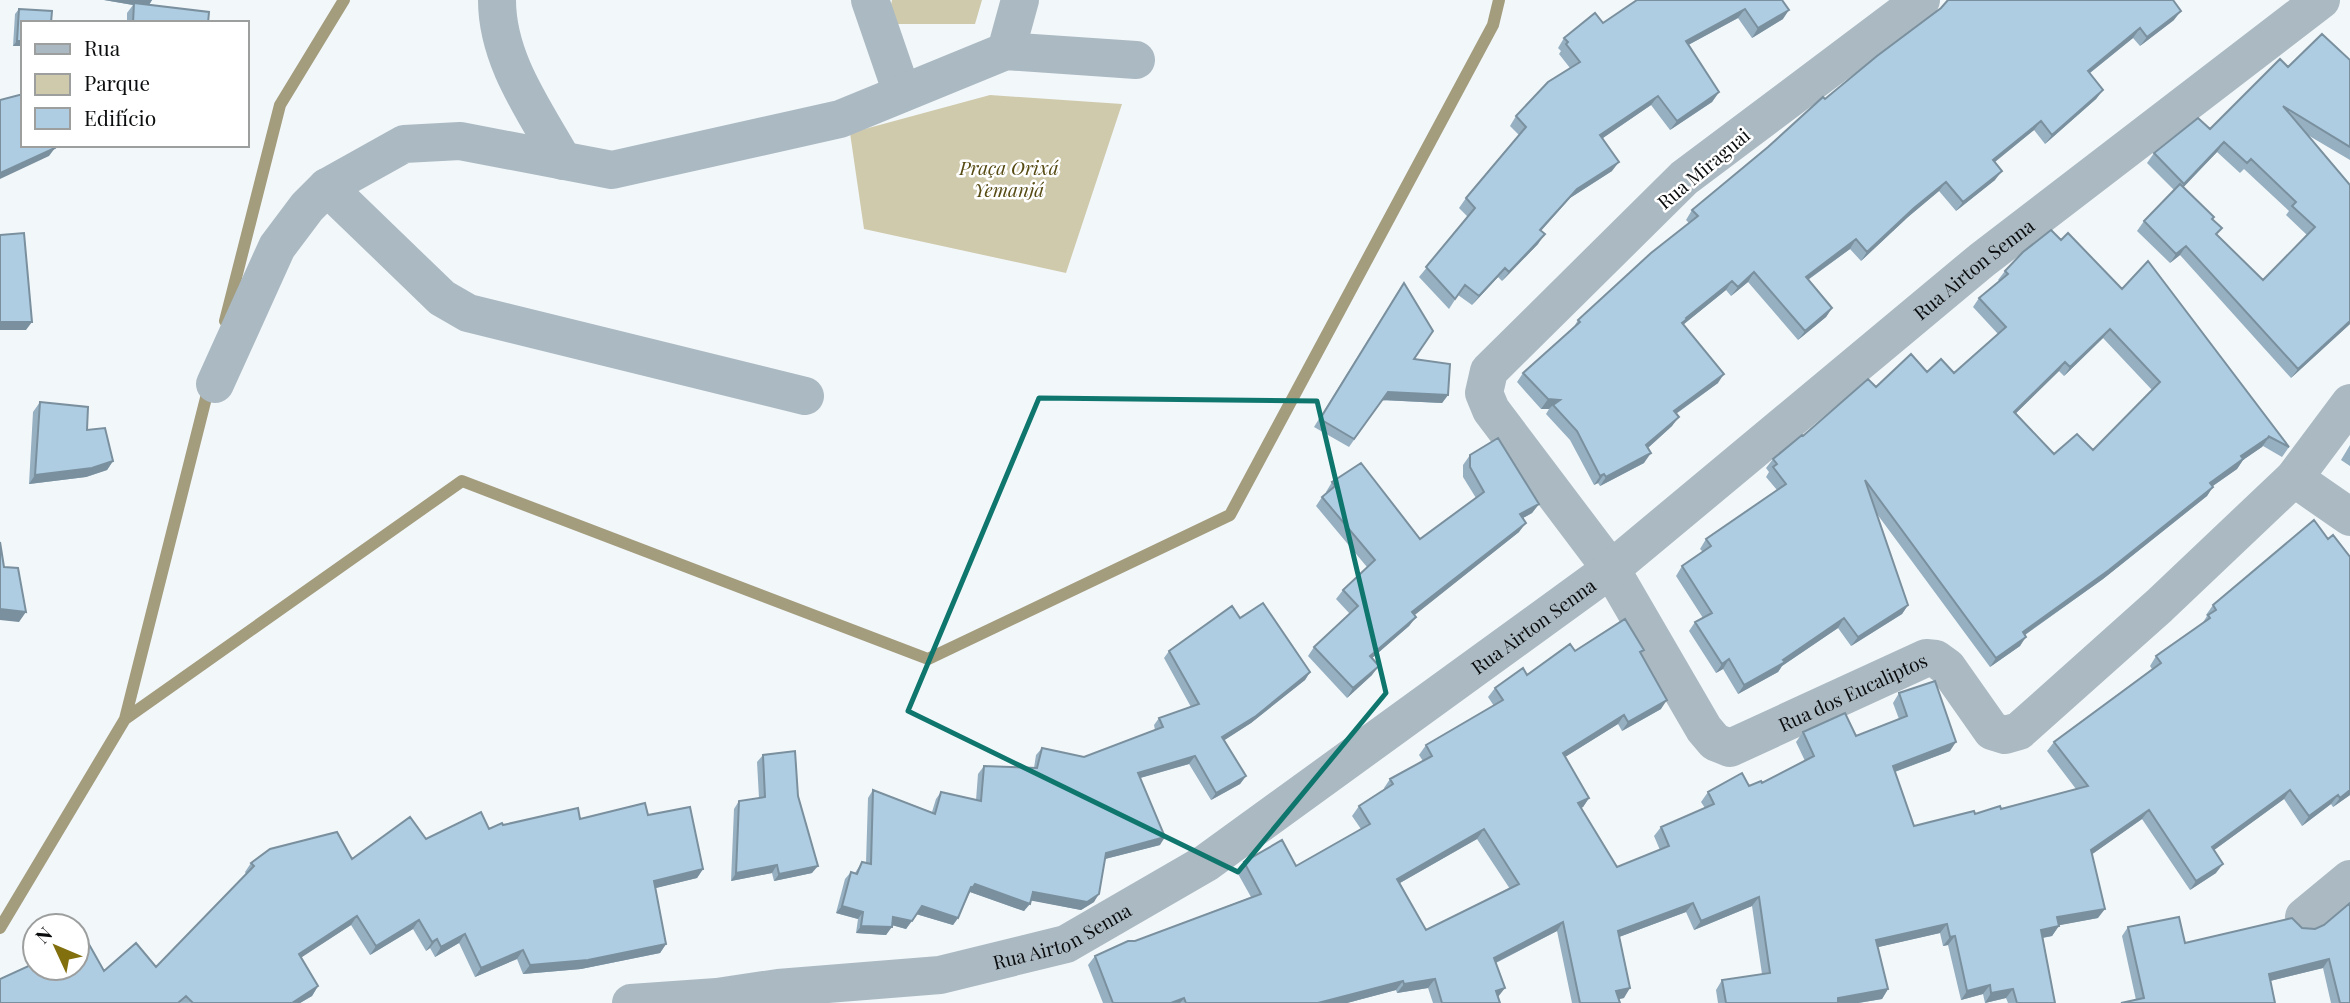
<svg xmlns="http://www.w3.org/2000/svg" width="2350" height="1003" font-family="'Playfair Display',serif">
	<style>
		.green { fill: #d0caad }
		.lines { fill: none; stroke-linecap: round; stroke-linejoin: round }
		.stream { stroke: #a39c7d; stroke-width: 12 }
		.street { stroke: #abb9c2; stroke-width: 38 }
		.wall { fill: #96b0c2; fill-rule: evenodd }
		.shaded-wall { fill: #7a909e }
		.building { fill: #aecde2; stroke: #7a909e; stroke-width: 2; fill-rule: evenodd }
		.marked { fill: none; stroke: #0f766e; stroke-width: 5; stroke-linejoin: round }
		.labels { text-anchor: middle; dominant-baseline: central; stroke-width: 5; stroke-linejoin: round; paint-order: stroke }
		.park-label { font-size: 19px; font-style: italic; fill: #574b14; stroke: #fff }
		.street-label { font-size: 19px; fill: #0a0c0d; stroke: #fff }
	</style>
	<rect width="100%" height="100%" fill="#f2f7fa"/>
	<path class="green" d="M892,0H982L975,24H887Z
		M990,95L1122,104L1066,273L864,229L850,133Z"/>
	<g class="lines">
		<path class="stream" d="M225,321L280,105L344,0
			M125,719L462,481L928,659L1230,515L1493,25L1499,0
			M0,928L125,719L209,386"/>
		<g class="street">
			<path d="M497,0C497,60 535,111 563,161"/>
			<path d="M870,0L902,93"/>
			<path id="s1" d="M1921,0L1684,178L1489,371L1484,393L1491,410L1611,569L1704,729L1715,742L1730,748L1926,658L1936,659L1947,667L1992,731L2005,735L2019,731L2159,606L2294,478L2350,403"/>
			<path d="M1006,51L1020,0"/>
			<path d="M327,187L442,298L468,313L805,396"/>
			<path d="M215,384L277,247L307,207L327,187L404,144L460,141L612,170L840,119L1006,51L1136,60"/>
			<path d="M2294,478L2350,517"/>
			<path d="M2304,917L2350,879"/>
			<path id="s2" d="M631,1003L717,997L778,988L940,975L1066,944L1206,863L1611,569L1982,260L2321,0"/>
		</g>
	</g>
	<path class="wall" d="M104,0H152L149,5L208,23H127V13L133,5Z
		M1782,0L1783,19L1752,38L1738,18L1688,45L1719,92L1712,102L1670,130L1651,105L1603,138L1612,171L1570,198L1541,231L1538,244L1502,281L1498,277L1472,305L1458,295L1449,309L1419,277L1468,217L1459,208L1466,198L1519,135L1510,126L1516,116L1570,68L1559,54L1561,51L1558,48L1564,38L1603,23Z
		M19,9L23,46H13L15,14Z
		M2174,20L2140,46L2133,38L2090,73L2103,90L2096,99L2045,144L2034,130L1995,162V180L1956,211L1939,191L1908,217L1861,261L1850,249L1808,280L1832,308L1826,317L1798,340L1748,282L1731,296L1726,290L1684,324L1683,325L1718,383L1676,414L1672,426L1648,448L1644,463L1600,486L1598,483L1594,485L1570,440L1546,414L1549,409H1541L1517,382L1523,373L1572,330L1578,320L1689,223L1686,220L1692,210L1825,99Z
		M2350,60V160L2306,134L2350,324L2291,378L2180,255L2170,263L2137,231L2144,221L2174,190L2147,163L2154,153L2210,129L2288,67ZM2217,152L2240,173L2244,169L2289,211L2286,215L2307,235L2263,280L2217,235L2212,219L2183,187Z
		M2061,240L2122,289L2289,447L2282,457L2263,446L2243,460L2237,469L2213,486L2207,496L2103,579L2025,635L2020,646L1990,667L1877,514L1908,605L1902,614L1851,646L1838,628L1782,666L1778,672L1738,694L1723,669L1716,673L1689,631L1695,622L1703,618L1676,576L1682,566L1703,552L1700,549L1706,539L1777,490L1766,477L1769,472L1766,468L1773,459L1803,436L1876,387L1927,372L1954,373L1998,334L1973,307L1979,298L1999,281L1998,280L2005,271ZM2103,338L2152,390L2093,450L2054,454L2016,413L2059,371L2064,376Z
		M1398,292L1414,359L1448,395L1442,403L1382,400L1349,447L1314,427Z
		M40,402L87,430L113,461L107,470L86,477L29,484L33,412Z
		M2350,445V466L2341,460Z
		M1470,455L1539,504L1532,513L1523,518L1519,532L1414,615L1416,617L1409,626L1372,658V675L1347,698L1308,656L1314,647L1350,614L1336,599L1343,590L1367,567L1316,506L1322,497L1327,493L1326,492L1332,482L1420,539L1476,498L1463,477V465Z
		M2213,605L2350,795L2333,807L2331,804L2302,826L2284,799L2214,850L2216,873L2190,890L2142,819L2092,854L2098,918L2059,925L2052,936L2043,938L2055,1003H2008L2006,998L1985,1003L1983,994L1961,1000L1948,945L1943,946L1940,933L1878,947L1888,989L1882,999L1858,1003H1718L1716,990L1722,980L1762,974L1752,906L1694,930L1686,912L1619,937L1624,998L1619,999L1620,1003H1572L1557,931L1496,963L1498,997L1500,1003H1433L1428,988L1397,993L1396,990L1347,1003H1103L1088,965L1095,956L1251,897L1237,872L1244,862L1296,866L1361,829L1352,816L1359,806L1385,790L1384,788L1390,779L1423,761L1419,755L1426,745L1494,706L1488,697L1495,688L1527,675L1575,651L1644,650L1641,654L1661,709L1622,731L1618,724L1565,757L1589,798L1583,807L1581,808L1617,867L1660,850L1654,836L1661,827L1705,808L1701,802L1708,792L1749,786L1762,783L1805,761L1796,742L1803,732L1856,736L1899,719L1893,703L1899,693L1950,751L1895,772L1914,826L2001,809L2076,789L2047,751L2054,742L2152,669L2150,666L2156,656L2202,624L2207,616L2206,615ZM1477,839L1510,889L1426,930L1400,883Z
		M1240,618L1310,672L1305,680L1251,723L1224,740L1246,776L1240,784L1211,800L1189,764L1140,778L1160,845L1105,859L1094,902L1081,910L1031,900L1024,911L970,892L958,918L953,925L916,914L906,929L892,925L886,935L856,933L858,919L836,913L845,879L851,872L855,873L862,862L866,863L868,798L873,790L932,812L936,799L941,792L976,800L978,774L984,766L1034,768L1036,755L1042,748L1084,757L1155,730L1154,725L1159,718L1191,707L1164,658L1169,651Z
		M763,755L798,796L812,873L774,881L772,873L731,881L734,809L739,801L759,798L757,762Z
		M648,815L703,869L697,878L655,888L666,944L660,953L581,969L523,974L517,959L475,977L459,943L435,957L430,948L426,951L413,929L370,955L351,925L301,957L318,986L312,996L300,1003H0L104,971L156,967L246,874L245,872L251,863L352,859L426,839L489,829L503,825Z
		M2324,925L2350,1003H2331L2323,968L2270,981L2136,1000L2122,936L2128,927L2185,943L2302,928L2315,929Z"/>
	<path class="shaded-wall" d="M104,0H152L147,8L134,3L133,5Z
		M1745,9L1738,18L1679,50L1686,41Z
		M1789,10L1783,19L1752,38L1758,28Z
		M2181,11L2174,20L2140,46L2147,37Z
		M2140,28L2133,38L2081,80L2088,71Z
		M17,41H23V46H13Z
		M2103,90L2096,99L2045,144L2052,135Z
		M1719,92L1712,102L1670,130L1677,121Z
		M1658,96L1651,105L1594,144L1600,135Z
		M2041,121L2034,130L1986,169L1993,160Z
		M2224,142L2217,152L2178,193L2184,184Z
		M55,148L49,156L0,179V173Z
		M1619,162L1612,171L1570,198L1533,239L1540,230L1577,189Z
		M2002,171L1995,180L1956,211L1963,202Z
		M1946,182L1939,191L1908,217L1861,261L1867,252L1914,208Z
		M1545,234L1538,244L1502,281L1509,272Z
		M1856,239L1850,249L1799,286L1806,277Z
		M2186,246L2180,255L2170,263L2176,254Z
		M1505,268L1498,277L1472,305L1479,296Z
		M1754,272L1748,282L1731,296L1738,287Z
		M1732,281L1726,290L1684,324L1676,333L1686,318Z
		M1832,308L1826,317L1798,340L1805,331Z
		M2350,321V324L2291,378L2298,369Z
		M0,322H32L26,330H0Z
		M2110,329L2103,338L2064,376L2070,367Z
		M2065,362L2059,371L2008,421L2014,412Z
		M1724,374L1718,383L1667,420L1674,411Z
		M1388,392L1448,395L1442,403L1382,400L1349,447Z
		M1548,399L1560,400L1553,405L1549,409H1541Z
		M1679,417L1672,426L1640,455L1646,445Z
		M2269,437L2262,447L2243,460L2237,469L2204,492L2210,483L2241,456Z
		M1651,453L1644,463L1600,486L1606,477Z
		M113,461L107,470L86,477L29,484L35,475Z
		M1604,474L1598,483L1594,485L1600,476Z
		M2213,487L2207,496L2103,579L2016,641L2023,632Z
		M1539,504L1532,513L1514,523L1520,514Z
		M1526,523L1519,532L1406,622L1412,612Z
		M1908,605L1902,614L1851,646L1858,637Z
		M0,609L26,612L19,622L0,620Z
		M1416,617L1409,626L1363,666L1370,656Z
		M1844,618L1838,628L1782,666L1778,672L1738,694L1744,685L1783,660Z
		M2026,637L2020,646L1990,667L1996,658Z
		M1729,659L1723,669L1716,673L1722,664Z
		M1379,666L1372,675L1347,698L1353,688Z
		M1310,672L1305,680L1251,723L1217,745L1222,737Z
		M1667,700L1661,709L1622,731L1628,722Z
		M1624,715L1618,724L1557,762L1563,753Z
		M1956,742L1950,751L1886,775L1893,766Z
		M1195,756L1189,764L1133,780L1138,773Z
		M1246,776L1240,784L1211,800L1216,793Z
		M2290,790L2284,799L2206,856L2212,847Z
		M2350,790V795L2333,807L2340,798Z
		M2338,795L2331,804L2302,826L2309,816Z
		M1589,798L1583,807L1571,813L1578,803Z
		M2149,810L2142,819L2084,860L2091,850Z
		M1484,829L1477,839L1391,888L1397,879Z
		M1165,837L1160,845L1101,860L1106,853Z
		M2223,864L2216,873L2190,890L2196,881Z
		M777,865L772,873L731,881L736,873Z
		M818,866L812,873L774,881L779,874Z
		M703,869L697,878L648,890L654,881Z
		M975,884L1030,904L1024,911L970,892L968,895L971,887Z
		M1033,892L1099,894L1094,902L1081,910L1028,900Z
		M1759,897L1752,906L1694,930L1701,921Z
		M1693,903L1686,912L1611,940L1618,931Z
		M842,906L863,912L858,919L836,913Z
		M922,906L958,918L953,925L916,914Z
		M2105,909L2098,918L2050,927L2057,917Z
		M357,916L351,925L293,963L299,954Z
		M893,917L912,921L906,929L888,924Z
		M419,920L413,929L370,955L376,946Z
		M1563,922L1557,931L1487,967L1494,958Z
		M1947,924L1940,933L1870,949L1876,940Z
		M861,926L892,927L886,935L856,933Z
		M2059,926L2052,936L2035,939L2041,930Z
		M465,934L459,943L435,957L441,947Z
		M1955,936L1948,945L1943,946L1950,937Z
		M437,939L430,948L426,951L432,942Z
		M666,944L660,953L581,969L523,974L530,965Z
		M523,950L517,959L475,977L481,968Z
		M2329,959L2323,968L2262,983L2269,974Z
		M1435,979L1428,988L1397,993L1404,984Z
		M1403,981L1396,990L1347,1003H1318Z
		M1990,985L1983,994L1961,1000L1967,991Z
		M318,986L312,996L300,1003H292Z
		M1505,988L1498,997L1496,991Z
		M1630,988L1624,998L1610,1001L1616,991Z
		M1888,989L1882,999L1858,1003H1835L1838,998Z
		M2013,989L2006,998L1985,1003L1991,993Z
		M1184,998L1180,1003H1171Z"/>
	<path class="building" d="M1637,0H1782L1789,10L1758,28L1745,9L1686,41L1719,92L1677,121L1658,96L1600,135L1619,162L1577,189L1540,230L1545,234L1509,272L1505,268L1479,296L1465,285L1455,299L1426,267L1475,208L1466,198L1526,127L1516,116L1548,82L1580,62L1566,44L1568,42L1564,38L1595,13L1603,23Z
		M1948,0H2173L2181,11L2147,37L2140,28L2088,71L2103,90L2052,135L2041,121L1993,160L2002,171L1963,202L1946,182L1914,208L1867,252L1856,239L1806,277L1832,308L1805,331L1754,272L1738,287L1732,281L1686,318L1687,319L1682,323L1724,374L1674,411L1679,417L1646,445L1651,453L1606,477L1604,474L1600,476L1577,431L1553,405L1560,400L1548,399L1523,373L1580,322L1578,320L1651,253L1698,216L1692,210L1768,147L1823,97L1825,99L1877,56L1941,8Z
		M134,3L209,12L208,23H133Z
		M19,9L52,11L51,23H23V41H17Z
		M2322,34L2350,60V147L2283,106L2350,185V321L2298,369L2186,246L2176,254L2144,221L2180,184L2214,217L2212,219L2222,228L2216,234L2263,280L2315,227L2292,206L2296,202L2251,159L2247,163L2224,142L2184,184L2154,153L2198,118L2210,129L2280,59L2288,67Z
		M23,94V145H54L55,148L0,173V100Z
		M2051,230L2061,240L2068,233L2122,289L2148,261L2289,447L2268,436L2269,437L2241,456L2243,459L2210,483L2213,487L2109,570L2023,632L2026,637L1996,658L1865,480L1908,605L1858,637L1844,618L1783,660L1785,662L1744,685L1729,659L1722,664L1695,622L1712,613L1682,566L1711,546L1706,539L1786,484L1773,467L1777,464L1773,459L1802,435L1803,436L1868,379L1876,387L1911,354L1927,372L1941,359L1954,373L2006,327L1979,298L2008,274L2005,271L2023,252ZM2110,329L2160,382L2093,450L2077,434L2054,454L2014,412L2065,362L2070,367Z
		M24,233L32,322H0V235Z
		M1404,283L1433,331L1414,359L1450,364L1448,395L1388,392L1354,439L1320,419Z
		M40,402L88,407L87,430L105,428L113,461L92,468L35,475Z
		M1498,438L1539,504L1520,514L1526,523L1412,612L1416,617L1370,656L1379,666L1353,688L1314,647L1358,606L1343,590L1375,560L1322,497L1335,486L1332,482L1361,463L1420,539L1484,492L1470,467V455Z
		M2314,520L2328,539L2333,535L2350,557V790L2340,798L2338,795L2309,816L2290,790L2212,847L2223,864L2196,881L2149,810L2091,850L2105,909L2057,917L2059,926L2041,930L2055,1003H2017L2013,989L1991,993L1990,985L1967,991L1955,936L1950,937L1947,924L1876,940L1888,989L1838,998V1003H1726L1722,980L1770,973L1759,897L1701,921L1693,903L1618,931L1630,988L1616,991L1620,1003H1580L1563,922L1494,958L1505,988L1496,991L1500,1003H1442L1435,979L1404,984L1403,981L1318,1003H1186L1184,998L1171,1003H1113L1095,956L1128,941H1135L1261,894L1244,862L1282,840L1296,866L1370,824L1359,806L1393,784L1390,779L1432,756L1426,745L1503,700L1495,688L1523,668L1527,675L1570,644L1575,651L1625,619L1644,650L1640,652L1667,700L1628,722L1624,715L1563,753L1589,798L1578,803L1617,867L1669,846L1661,827L1714,804L1708,792L1742,773L1749,786L1761,781L1762,783L1814,756L1803,732L1845,713L1856,736L1907,716L1899,693L1935,681L1956,742L1893,766L1914,826L1974,811L1975,814L2000,806L2001,809L2088,786L2054,742L2161,663L2156,656L2210,618L2208,615L2216,610L2213,605ZM1484,829L1519,884L1426,930L1397,879Z
		M0,542L4,567L18,568L26,612L0,609Z
		M1263,603L1310,672L1256,716L1222,737L1246,776L1216,793L1195,756L1138,773L1165,837L1106,853L1099,894L1087,902L1033,892L1030,904L975,884L973,887H971L958,918L922,906L912,921L893,917L892,927L861,926L863,912L842,906L851,872L857,874L862,862L871,864L873,790L935,814L941,792L981,801L984,766L1037,768L1042,748L1084,757L1163,727L1159,718L1199,704L1169,651L1232,606L1240,618Z
		M795,751L798,796L818,866L779,874L777,865L736,873L739,801L765,797L763,755Z
		M645,803L648,815L690,807L703,869L654,881L666,944L588,960L530,965L523,950L481,968L465,934L441,947L437,939L432,942L419,920L376,946L357,916L299,954L318,986L292,1003H193L186,996L178,1003H0V979L35,963V968H77V932L81,930L104,971L136,943L156,967L254,866L251,863L270,849L337,832L352,859L410,817L426,839L481,812L489,829L502,823L503,825L578,808L580,819Z
		M2350,903V1003H2340L2329,959L2269,974L2275,1003H2121L2144,998L2128,927L2179,917L2185,943L2292,918L2302,928L2315,929L2324,925Z"/>
	<path class="marked" d="M1039,398L1317,401L1386,693L1238,872L908,711Z"/>
	<g class="labels">
		<g class="park-label">
			<text x="1009" y="167">Praça Orixá<tspan x="1009" dy="22">Yemanjá</tspan></text>
		</g>
		<g class="street-label">
			<text transform="translate(1703 168) rotate(-40)">Rua Miraguai</text>
			<text stroke="none"><textPath href="#s2" startOffset="1573">Rua Airton Senna</textPath></text>
			<text stroke="none"><textPath href="#s2" startOffset="1006">Rua Airton Senna</textPath></text>
			<text stroke="none"><textPath href="#s1" startOffset="1164">Rua dos Eucaliptos</textPath></text>
			<text stroke="none"><textPath href="#s2" startOffset="439">Rua Airton Senna</textPath></text>
		</g>
	</g>
	<rect x="21" y="21" width="228" height="126" fill="#ffffff" stroke="#9d9e9e" stroke-width="2"/>
	<rect x="35" y="44" width="35" height="10" fill="#abb9c2" stroke="#9d9e9e" stroke-width="2"/>
	<text x="84" y="56" font-size="21" fill="#0a0c0d">Rua</text>
	<rect x="35" y="74" width="35" height="21" fill="#d0caad" stroke="#9d9e9e" stroke-width="2"/>
	<text x="84" y="91" font-size="21" fill="#0a0c0d">Parque</text>
	<rect x="35" y="108" width="35" height="21" fill="#aecde2" stroke="#9d9e9e" stroke-width="2"/>
	<text x="84" y="126" font-size="21" fill="#0a0c0d">Edifício</text>
	<g transform="translate(56 947) rotate(314)"><circle r="33" fill="#ffffff" stroke="#9d9e9e" stroke-width="2"/>
	<path d="M0-5L12 26L0 18L-12 26Z" fill="#826f0e"/>
	<text y="-10" font-size="19" font-weight="bold" text-anchor="middle" fill="#0a0c0d">N</text>
	</g>
</svg>
